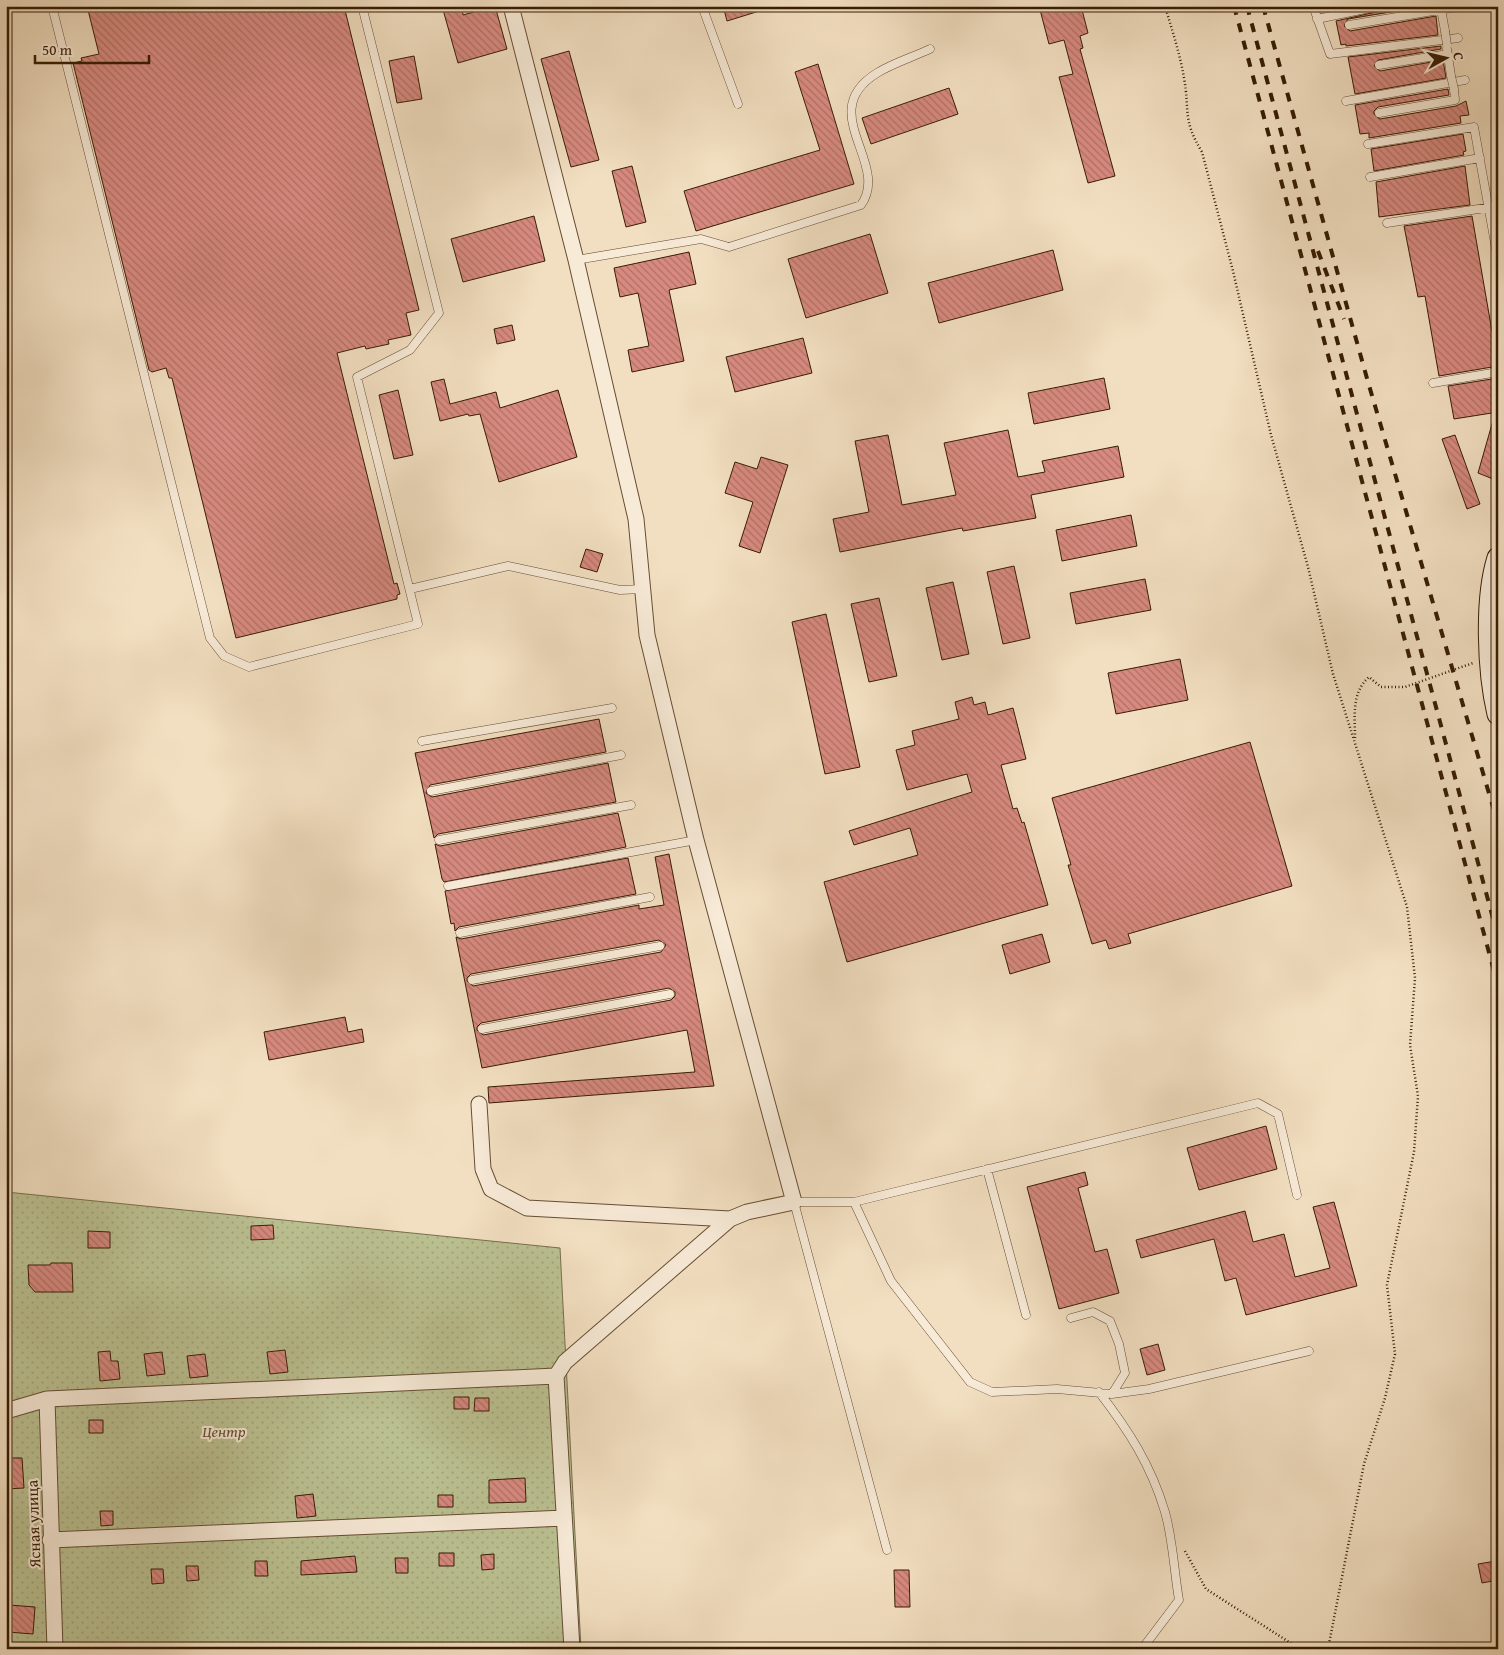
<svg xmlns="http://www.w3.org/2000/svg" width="1504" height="1655" font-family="'Gentium Book Plus',serif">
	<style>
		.grass { fill: url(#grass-dots); stroke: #796e4b }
		.building { fill: url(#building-back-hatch); stroke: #371c04; fill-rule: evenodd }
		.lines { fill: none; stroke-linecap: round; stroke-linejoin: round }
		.service-casing { stroke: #664d33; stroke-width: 9 }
		.minor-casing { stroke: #664d33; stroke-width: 17 }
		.secondary-casing { stroke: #371c04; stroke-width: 23 }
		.path { stroke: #371c04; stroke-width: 2.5; stroke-dasharray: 1 2.5; stroke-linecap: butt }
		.service { stroke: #f7ead7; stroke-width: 8 }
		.minor { stroke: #f7ead7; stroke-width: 15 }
		.secondary { stroke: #f7ead7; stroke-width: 21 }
		.rail { stroke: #371c04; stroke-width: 4; stroke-dasharray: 9 9; stroke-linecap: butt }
		.service-bridge-casing { stroke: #664d33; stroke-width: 9; stroke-linecap: butt }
		.service-bridge { stroke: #f7ead7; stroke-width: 8 }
		.labels { text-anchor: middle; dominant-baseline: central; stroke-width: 4; stroke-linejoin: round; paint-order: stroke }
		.park-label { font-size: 16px; font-style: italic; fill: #5f4e2f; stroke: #f7ead7 }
		.street-label { font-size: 16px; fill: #371c04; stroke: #f7ead7 }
	</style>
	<defs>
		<pattern id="grass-dots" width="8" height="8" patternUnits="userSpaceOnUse" patternTransform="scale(1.25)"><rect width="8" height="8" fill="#bbc192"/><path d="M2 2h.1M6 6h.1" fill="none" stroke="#a1a57c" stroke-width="1.8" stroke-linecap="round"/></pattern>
		<pattern id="building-back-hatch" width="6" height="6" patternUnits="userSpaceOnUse" patternTransform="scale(1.25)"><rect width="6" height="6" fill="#d88a80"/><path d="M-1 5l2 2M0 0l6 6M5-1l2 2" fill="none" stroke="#b07067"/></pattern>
	</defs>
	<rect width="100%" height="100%" fill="#f2dfc1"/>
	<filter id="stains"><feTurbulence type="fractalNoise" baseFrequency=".004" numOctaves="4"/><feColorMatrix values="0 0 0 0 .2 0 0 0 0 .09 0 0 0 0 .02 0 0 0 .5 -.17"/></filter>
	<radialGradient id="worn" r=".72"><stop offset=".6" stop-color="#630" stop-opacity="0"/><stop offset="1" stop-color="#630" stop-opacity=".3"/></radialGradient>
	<path class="grass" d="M6,1192L560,1248L581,1649H6Z"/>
	<path class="building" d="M87,6H344L419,310L406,313L411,335L388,340L389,344L366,349L365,346L337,353L394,584L397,583L400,594L397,595V599L236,638L172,378H169L166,368L152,372L149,370L73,63L82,61L81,58L99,54Z
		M442,6H462L463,15L495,6L507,49L458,63Z
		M723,6H765L766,9L727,21Z
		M1039,6H1081L1088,33L1080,36L1083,48L1080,49L1115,176L1088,183L1059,77L1073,74L1064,40L1049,44Z
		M1403,6H1427L1348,19L1344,26L1350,31L1436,16L1438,35L1346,46V44L1341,45L1336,21Z
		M1441,46V49L1378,60L1374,66L1380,71L1443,60L1446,78L1355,94L1348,57Z
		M569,51L599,160L571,167L541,59Z
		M414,56L422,99L397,103L389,61Z
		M818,64L854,184L696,231L684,191L820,150L795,72Z
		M949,88L958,114L871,144L862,118Z
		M1448,89L1449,95L1378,107L1374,111V114L1380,119L1456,106L1466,101L1469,115L1460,116L1461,123L1369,138V133L1360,134L1355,105Z
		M1463,134L1466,151L1463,152L1464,155L1374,171L1371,149Z
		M632,166L646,222L626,227L612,171Z
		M1465,166L1470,205L1379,217L1376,182Z
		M534,216L545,261L463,282L451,239Z
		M1472,216L1498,366L1439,376L1425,296L1418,297L1404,226Z
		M870,234L888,293L806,318L788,259Z
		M1053,250L1063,290L939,323L928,283Z
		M689,252L696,284L669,290L684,361L632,372L628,350L649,346L638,293L620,297L614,268Z
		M512,325L515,340L497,344L494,329Z
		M803,338L812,373L735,392L726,357Z
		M1104,378L1110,409L1034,424L1028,393Z
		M1498,378V412L1454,419L1448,386Z
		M444,379L450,404L496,392L500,408L558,390L577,457L499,482L480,414L469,416L468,414L440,421L431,382Z
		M398,390L413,455L394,459L379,395Z
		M1494,417L1498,418V481L1478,473Z
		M1008,430L1018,477L1045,472L1042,461L1118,446L1124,477L1031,495L1036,518L963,531L962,528L840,552L833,519L869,512L855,441L888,435L902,505L956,495L944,443Z
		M1455,435L1480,504L1467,509L1442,439Z
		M761,457L788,465L760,553L739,546L753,502L725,493L735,462L757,469Z
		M1131,515L1137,546L1062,561L1056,530Z
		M586,549L603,554L597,572L580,567Z
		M1014,566L1030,638L1003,644L987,572Z
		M1145,579L1151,610L1076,624L1070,593Z
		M953,582L969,654L942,660L926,588Z
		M879,598L897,676L869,682L851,604Z
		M826,614L860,767L825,774L792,622Z
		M1180,659L1188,700L1116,714L1108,673Z
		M972,697L974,705L985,702L988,715L1013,708L1026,759L1001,765L1013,809L1017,808L1022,823L1024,822L1048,905L847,962L824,882L918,855L910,828L854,845L849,831L972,792L967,774L907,790L896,750L915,745L912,731L959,719L955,702Z
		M599,719L606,752L430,785L426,793L432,797L608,763L616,802L438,834L434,838L415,753Z
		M1250,742L1292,886L1128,934L1131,943L1109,949L1106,940L1092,944L1068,865H1071L1052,798Z
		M618,813L626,847L444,882L442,879L435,844L440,846Z
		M669,854L714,1086L489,1103L488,1087L695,1072L687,1030L482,1068L456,937L461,939L639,905V909L664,905L655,857ZM659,940L666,945L661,952L473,986L467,981V978L471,974ZM669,988L675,992V996L671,1000L483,1035L477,1030V1027L481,1023Z
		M628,858L636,894L459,927L455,931L454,923L451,924L445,891Z
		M1042,934L1050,962L1010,974L1002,945Z
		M345,1017L348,1032L362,1029L364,1042L269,1060L264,1032Z
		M1266,1126L1277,1169L1199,1190L1187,1148Z
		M1085,1172L1088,1185L1078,1188L1095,1252L1107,1249L1119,1293L1059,1309L1027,1187Z
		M1334,1202L1357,1286L1246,1315L1236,1278L1225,1281L1214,1239L1141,1258L1136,1240L1245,1211L1253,1242L1284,1234L1295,1277L1330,1268L1313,1207Z
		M273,1225L274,1239L251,1240V1226Z
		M88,1231L110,1232V1248H88Z
		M51,1263H72L73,1292H35L29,1285L28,1265H50Z
		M1158,1344L1165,1370L1147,1375L1140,1349Z
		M285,1350L288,1372L270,1374L267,1352Z
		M110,1351L111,1361H118L120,1379L100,1381L98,1352Z
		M162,1352L165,1374L147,1376L144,1354Z
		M205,1354L208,1376L190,1378L187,1356Z
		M454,1397H469V1409H454Z
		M475,1398H489V1411H474Z
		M89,1420H103V1433H89Z
		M6,1458H22L24,1488L6,1489Z
		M525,1478L526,1502L489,1503V1480Z
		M313,1494L316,1516L297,1518L295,1496Z
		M438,1495H453V1507H438Z
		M100,1511H113V1525L101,1526Z
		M439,1553H454V1566H439Z
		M494,1554V1569L482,1570L481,1555Z
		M355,1556L357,1572L301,1575V1561Z
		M395,1558H408V1573H396Z
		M255,1561H267L268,1576H255Z
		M1496,1561L1498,1580L1482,1583L1478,1564Z
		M186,1566H198L199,1580L187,1581Z
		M151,1569H163L164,1583L152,1584Z
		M894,1570H909L910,1607H895Z
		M9,1605L35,1607L33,1634L8,1632Z"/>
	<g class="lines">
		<defs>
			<path id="service" d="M52,6L210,638L224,656L249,667L418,624L357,377L410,350L439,313L362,6
				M702,6L738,104
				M1313,6L1330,54L1458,38
				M1441,9L1445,31
				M1317,19L1380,6
				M1349,25L1463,6
				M1447,49L1451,76
				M1379,65L1448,54
				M1346,101L1465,80
				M1379,113L1455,100L1454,89
				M1368,144L1474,127L1498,260
				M1370,177L1480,158
				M1387,223L1498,206
				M576,260L701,239L729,247L861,205C891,163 814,112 877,73C893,63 913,57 930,49
				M1433,383L1498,372
				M410,589L508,566L620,590L643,589
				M422,741L612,708
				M431,791L621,755
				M439,840L631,805
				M448,886L696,840
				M460,933L650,897
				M472,980L660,946
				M482,1029L670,994
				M987,1169L1026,1315
				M854,1202L891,1281L970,1382L992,1392L1057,1389L1112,1394L1149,1389L1309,1351
				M1071,1318L1093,1312L1110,1321L1119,1344L1125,1373L1112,1394
				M1099,1392C1129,1431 1151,1465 1165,1512C1173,1540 1174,1571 1179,1600L1142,1649
				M887,1550L794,1202H854L1258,1103L1278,1114L1297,1195"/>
			<path id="minor" d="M511,6L576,260L636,519L647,635L696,840L794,1202L747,1212L730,1219L565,1362L556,1376L572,1649
				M479,1104L483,1169L491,1189L527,1208L730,1219
				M47,1399L55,1649
				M6,1411L47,1399L556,1376
				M50,1540L564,1518"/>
			<path id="secondary" d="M1498,558C1485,599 1488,672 1498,714"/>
		</defs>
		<use href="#service" class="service-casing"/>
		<use href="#minor" class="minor-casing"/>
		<use href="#secondary" class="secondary-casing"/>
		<path class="path" d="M1165,6C1172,30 1180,54 1184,78C1190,111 1182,119 1202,152L1233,271L1271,435L1308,567L1333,674L1407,907L1415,978L1410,1045L1418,1096L1414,1152L1387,1285L1395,1354L1385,1398L1364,1464L1328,1649
			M1355,738C1355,717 1351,693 1369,677L1381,687H1405L1473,663
			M1185,1551L1206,1589L1300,1649"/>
		<use href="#service" class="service"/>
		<use href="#minor" class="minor"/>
		<use href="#secondary" class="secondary"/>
		<path class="rail" d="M1234,6L1498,986
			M1247,6L1498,937
			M1263,6L1368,382L1498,824
			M1318,251L1344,319"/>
		<defs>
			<path id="service-bridge" d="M1445,31L1447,45
				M1451,76L1454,89"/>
		</defs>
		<use href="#service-bridge" class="service-bridge-casing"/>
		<use href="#service-bridge" class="service-bridge"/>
	</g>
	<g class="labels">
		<g class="park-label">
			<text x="224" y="1431">Центр</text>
		</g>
		<g class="street-label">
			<text transform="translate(33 1524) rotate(-92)">Ясная улица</text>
		</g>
	</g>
	<rect width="1504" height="1655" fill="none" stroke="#f2dfc1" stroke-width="25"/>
	<rect x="8" y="8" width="1489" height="1640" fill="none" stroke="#371c04" stroke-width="2.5"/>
	<rect x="12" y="12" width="1479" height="1630" fill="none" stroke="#371c04"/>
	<g transform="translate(1446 58) rotate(82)" stroke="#f7ead7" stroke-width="4" paint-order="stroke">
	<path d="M0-4L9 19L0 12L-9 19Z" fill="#371c04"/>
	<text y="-8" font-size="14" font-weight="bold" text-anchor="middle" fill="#371c04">С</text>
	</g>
	<path d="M35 55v8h114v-8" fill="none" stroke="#371c04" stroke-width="2.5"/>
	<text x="42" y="55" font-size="15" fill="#371c04" stroke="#f7ead7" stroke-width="4" paint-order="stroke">50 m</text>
	<rect width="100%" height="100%" filter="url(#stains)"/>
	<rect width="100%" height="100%" fill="url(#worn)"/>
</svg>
